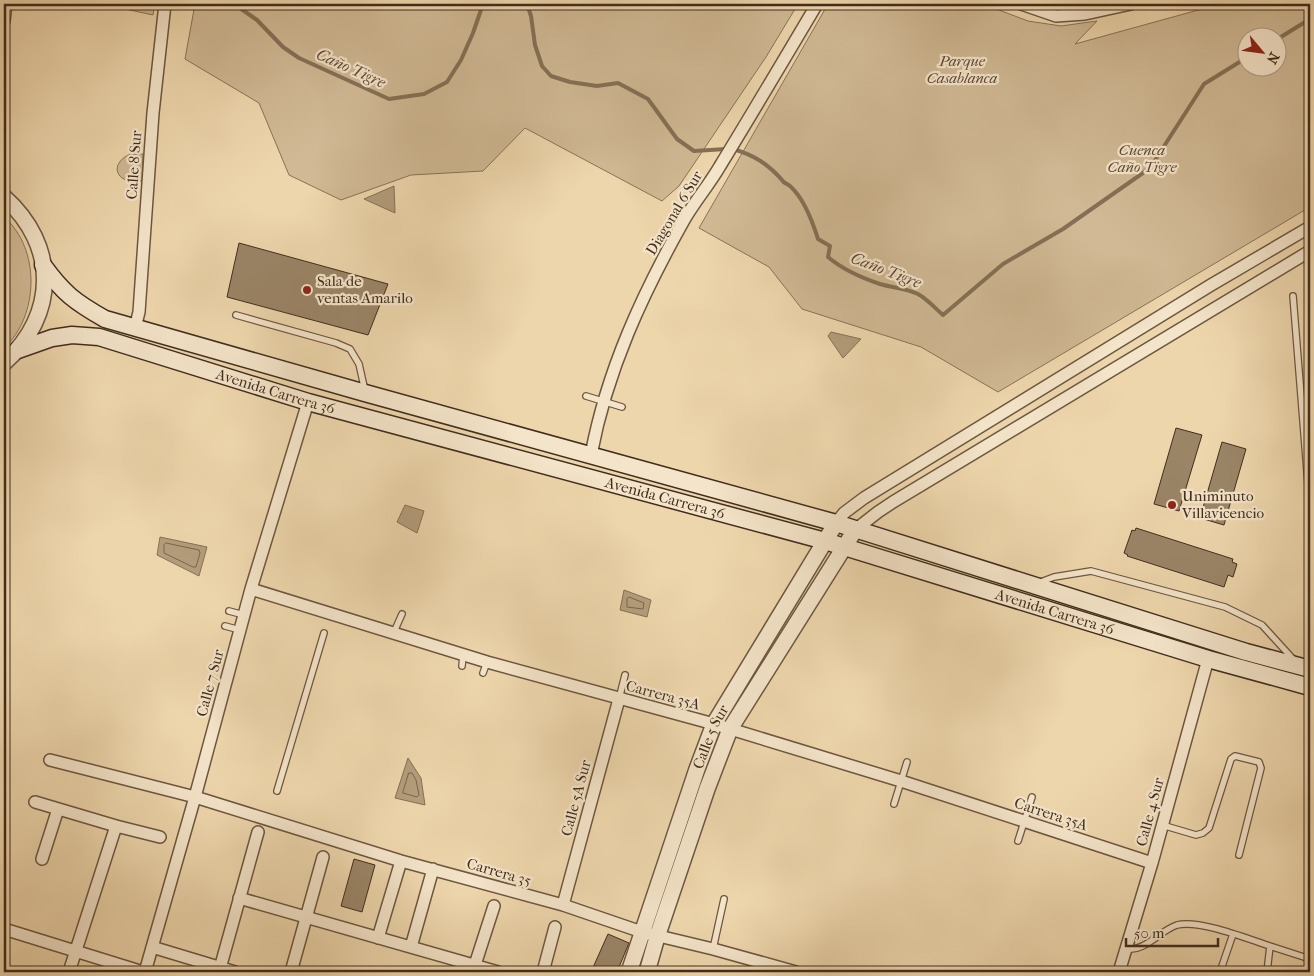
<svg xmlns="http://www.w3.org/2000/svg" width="1314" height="976" font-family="'IM FELL French Canon',serif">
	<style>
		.green { fill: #d0b994; stroke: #887358; fill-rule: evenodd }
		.water { fill: #b39d7b; stroke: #857055 }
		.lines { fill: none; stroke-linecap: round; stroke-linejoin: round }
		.shore { stroke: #7a654c; stroke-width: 1 }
		.stream { stroke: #857055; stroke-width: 4 }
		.building { fill: #9a8567; stroke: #402d1c }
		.service-casing { stroke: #6c5740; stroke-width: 8 }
		.minor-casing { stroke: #6c5740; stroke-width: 14 }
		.tertiary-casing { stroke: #6c5740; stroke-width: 18 }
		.secondary-casing { stroke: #402d1c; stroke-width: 19 }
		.service { stroke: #f4e4c9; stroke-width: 5.5 }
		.minor { stroke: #f4e4c9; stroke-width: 11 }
		.tertiary { stroke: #f4e4c9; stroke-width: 15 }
		.secondary { stroke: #f4e4c9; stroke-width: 16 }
		.poi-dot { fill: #8f2418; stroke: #f4e4c9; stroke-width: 2 }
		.labels { text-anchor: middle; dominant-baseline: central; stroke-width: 4.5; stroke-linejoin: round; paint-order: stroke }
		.park-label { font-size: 15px; font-style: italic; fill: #5d4934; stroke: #f4e4c9 }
		.street-label { font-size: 15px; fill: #402d1c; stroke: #f4e4c9 }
		.poi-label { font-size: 15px; fill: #402d1c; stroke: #f4e4c9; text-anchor: start }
		.water-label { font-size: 16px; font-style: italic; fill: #5d4934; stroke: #f4e4c9 }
	</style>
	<rect width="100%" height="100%" fill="#eed6ac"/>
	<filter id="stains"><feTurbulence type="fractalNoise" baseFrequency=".004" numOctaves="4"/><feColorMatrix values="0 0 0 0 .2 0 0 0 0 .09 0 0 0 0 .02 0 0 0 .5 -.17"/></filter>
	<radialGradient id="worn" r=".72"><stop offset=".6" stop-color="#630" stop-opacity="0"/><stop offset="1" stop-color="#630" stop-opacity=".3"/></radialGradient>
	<path class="green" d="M102,4H155L153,15Z
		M195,4H798L766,57L679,186L662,201L525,128L483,171L411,175L341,200L289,175L259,103L185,59Z
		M828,4H983L1028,21L1061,26L1097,21L1075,44L1220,4H1310V207L998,392L921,347L802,309L769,267L699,228ZM1246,38H1276V68H1246Z
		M131,154H143L142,181C136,181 128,182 122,178C111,169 121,157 131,154Z
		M4,217C41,249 39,316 4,348Z"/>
	<path class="water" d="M394,186L395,213L364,199Z
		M831,332L861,339L843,358L828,336Z
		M405,505L424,511L417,533L397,522Z
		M160,537L207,547L199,576L157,555Z
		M624,590L651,600L647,617L620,610Z
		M408,758L421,778L425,805L395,798Z"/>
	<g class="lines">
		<path class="shore" d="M166,543L199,550L200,553L196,567H193L164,553V545Z
			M629,597L644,603L643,609L627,607V599Z
			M409,773H412L416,780L419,795L417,797L403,793Z"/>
		<path class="stream" d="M234,4L257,20L283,47L299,58L389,99L424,94L447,82L461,60L473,33L483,4
			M527,4L531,16L535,45L542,66L551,76L570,82L597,86L618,83L648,99L677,139L694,151L726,149
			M1276,40L1310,19
			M733,149C754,155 768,164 782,180C784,184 789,184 791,187C804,199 813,223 818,239L830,246L828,257C842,269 862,278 880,284C893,288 906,288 918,294C927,299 935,308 943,315L1003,264L1063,229L1150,168L1204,84L1246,58"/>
	</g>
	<path class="building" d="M239,243L388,284L368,335L227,297Z
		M1176,428L1202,435L1179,511L1154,504Z
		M1222,442L1246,449L1224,525L1200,518Z
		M1136,528L1233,559L1232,562L1237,564L1233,577L1228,575L1224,587L1127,556L1128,555L1124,553L1132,530L1135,531Z
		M354,859L375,865L362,912L341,906Z
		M608,934L629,943L617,972H591Z"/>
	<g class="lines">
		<defs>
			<path id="service" d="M1293,296L1305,446
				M236,315L336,343L350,349L359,364L365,391
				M586,396L622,407
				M1310,445L1305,446L1310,511
				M1038,583L1054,577L1091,571L1225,607L1262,625L1293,659
				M229,611L244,615
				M225,626L240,630
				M394,632L402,614
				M462,666L463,655
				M483,673L487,662
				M619,699L625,675
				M277,791L324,633
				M894,804L907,762
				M1162,825L1196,835L1203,833L1209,828L1231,759L1235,756L1259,762L1261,768L1239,855
				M1018,841L1032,797
				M1270,946L1307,958L1309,967L1307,972
				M713,949L724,899
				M1126,949C1145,952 1159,931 1177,925C1199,919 1248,939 1270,946L1267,972
				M1220,972L1233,934"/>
			<path id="minor" d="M1021,4L1056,16L1085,14L1131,4
				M4,21L6,4
				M135,328L139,312L153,113L165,4
				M591,455C607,370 642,295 684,220C695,201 709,185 720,166C753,112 785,58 817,4
				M836,523L844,513L864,498L1211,285L1310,227
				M855,530L878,512L893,502L1310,251
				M251,589L487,662L714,724L901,781L1152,863
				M50,760L195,797L401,861L563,905L642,932L713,949L796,972
				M35,802L116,826L160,837
				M42,859L58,809
				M239,898L498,972
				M563,905L619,699
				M4,929L143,972
				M378,938L401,861
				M152,947L235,972
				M411,947L433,869
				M473,971L494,906
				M69,972L116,826
				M145,972L195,797L251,589L308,402
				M219,972L258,832
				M291,972L323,857
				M543,972L555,927
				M1119,972L1152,863L1208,659"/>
			<g id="tertiary">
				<path d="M4,197C58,245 58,315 4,363"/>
				<path id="s1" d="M629,972L697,769L714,724L836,523"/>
				<path d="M647,972L657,937L707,789L730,729L855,530"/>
			</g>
			<g id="secondary">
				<path d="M43,265C63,293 75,302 105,319L365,393L836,523L1246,652L1310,669"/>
				<path id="s2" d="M18,350L52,338L72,335L99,337L308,402L825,541L1208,659L1310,687"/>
			</g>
		</defs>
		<use href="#service" class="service-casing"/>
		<use href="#minor" class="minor-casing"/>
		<use href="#tertiary" class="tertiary-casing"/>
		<use href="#secondary" class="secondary-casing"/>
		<use href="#service" class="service"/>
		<use href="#minor" class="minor"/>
		<use href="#tertiary" class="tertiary"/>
		<use href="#secondary" class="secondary"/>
	</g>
	<g class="poi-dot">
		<circle cx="307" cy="290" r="5"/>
		<circle cx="1172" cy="505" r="5"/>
	</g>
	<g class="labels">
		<g class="park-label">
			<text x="962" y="61">Parque<tspan x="962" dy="17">Casablanca</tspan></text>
			<text x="1142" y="150">Cuenca<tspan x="1142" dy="17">Caño Tigre</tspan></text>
		</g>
		<g class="street-label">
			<text transform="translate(134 165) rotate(-86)">Calle 8 Sur</text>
			<text transform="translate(674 213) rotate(-59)">Diagonal 6 Sur</text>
			<text stroke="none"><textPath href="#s2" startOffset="268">Avenida Carrera 36</textPath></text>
			<text stroke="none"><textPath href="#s2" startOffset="672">Avenida Carrera 36</textPath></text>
			<text stroke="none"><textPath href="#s2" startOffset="1078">Avenida Carrera 36</textPath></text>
			<text transform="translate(210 683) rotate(-75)">Calle 7 Sur</text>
			<text transform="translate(663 695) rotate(15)">Carrera 35A</text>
			<text stroke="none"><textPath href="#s1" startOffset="249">Calle 5 Sur</textPath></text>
			<text transform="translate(576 798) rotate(-75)">Calle 5A Sur</text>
			<text transform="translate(1150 812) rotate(-75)">Calle 4 Sur</text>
			<text transform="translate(1051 814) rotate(18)">Carrera 35A</text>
			<text transform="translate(499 872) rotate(16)">Carrera 35</text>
		</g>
		<g class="poi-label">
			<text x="317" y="281">Sala de<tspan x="317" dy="17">ventas Amarilo</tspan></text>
			<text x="1182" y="496">Uniminuto<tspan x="1182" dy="17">Villavicencio</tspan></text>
		</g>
		<g class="water-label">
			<text transform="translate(351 68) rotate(24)">Caño Tigre</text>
			<text transform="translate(886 270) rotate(21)">Caño Tigre</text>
		</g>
	</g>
	<rect width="1314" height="976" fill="none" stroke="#eed6ac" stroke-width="20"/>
	<rect x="5" y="5" width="1304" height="966" fill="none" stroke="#402d1c" stroke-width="2.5"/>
	<rect x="10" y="10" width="1294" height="956" fill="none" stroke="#402d1c"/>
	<g transform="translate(1262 52) rotate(119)"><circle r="24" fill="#f4e4c9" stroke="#ac9b84"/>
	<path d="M0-4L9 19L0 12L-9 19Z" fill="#8f2418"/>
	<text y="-8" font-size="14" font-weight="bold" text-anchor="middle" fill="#402d1c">N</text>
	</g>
	<path d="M1126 938v8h92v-8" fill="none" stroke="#402d1c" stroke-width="2.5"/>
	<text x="1134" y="938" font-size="15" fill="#402d1c" stroke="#f4e4c9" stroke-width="4" paint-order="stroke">50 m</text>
	<rect width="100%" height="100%" filter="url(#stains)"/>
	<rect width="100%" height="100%" fill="url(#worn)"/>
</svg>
